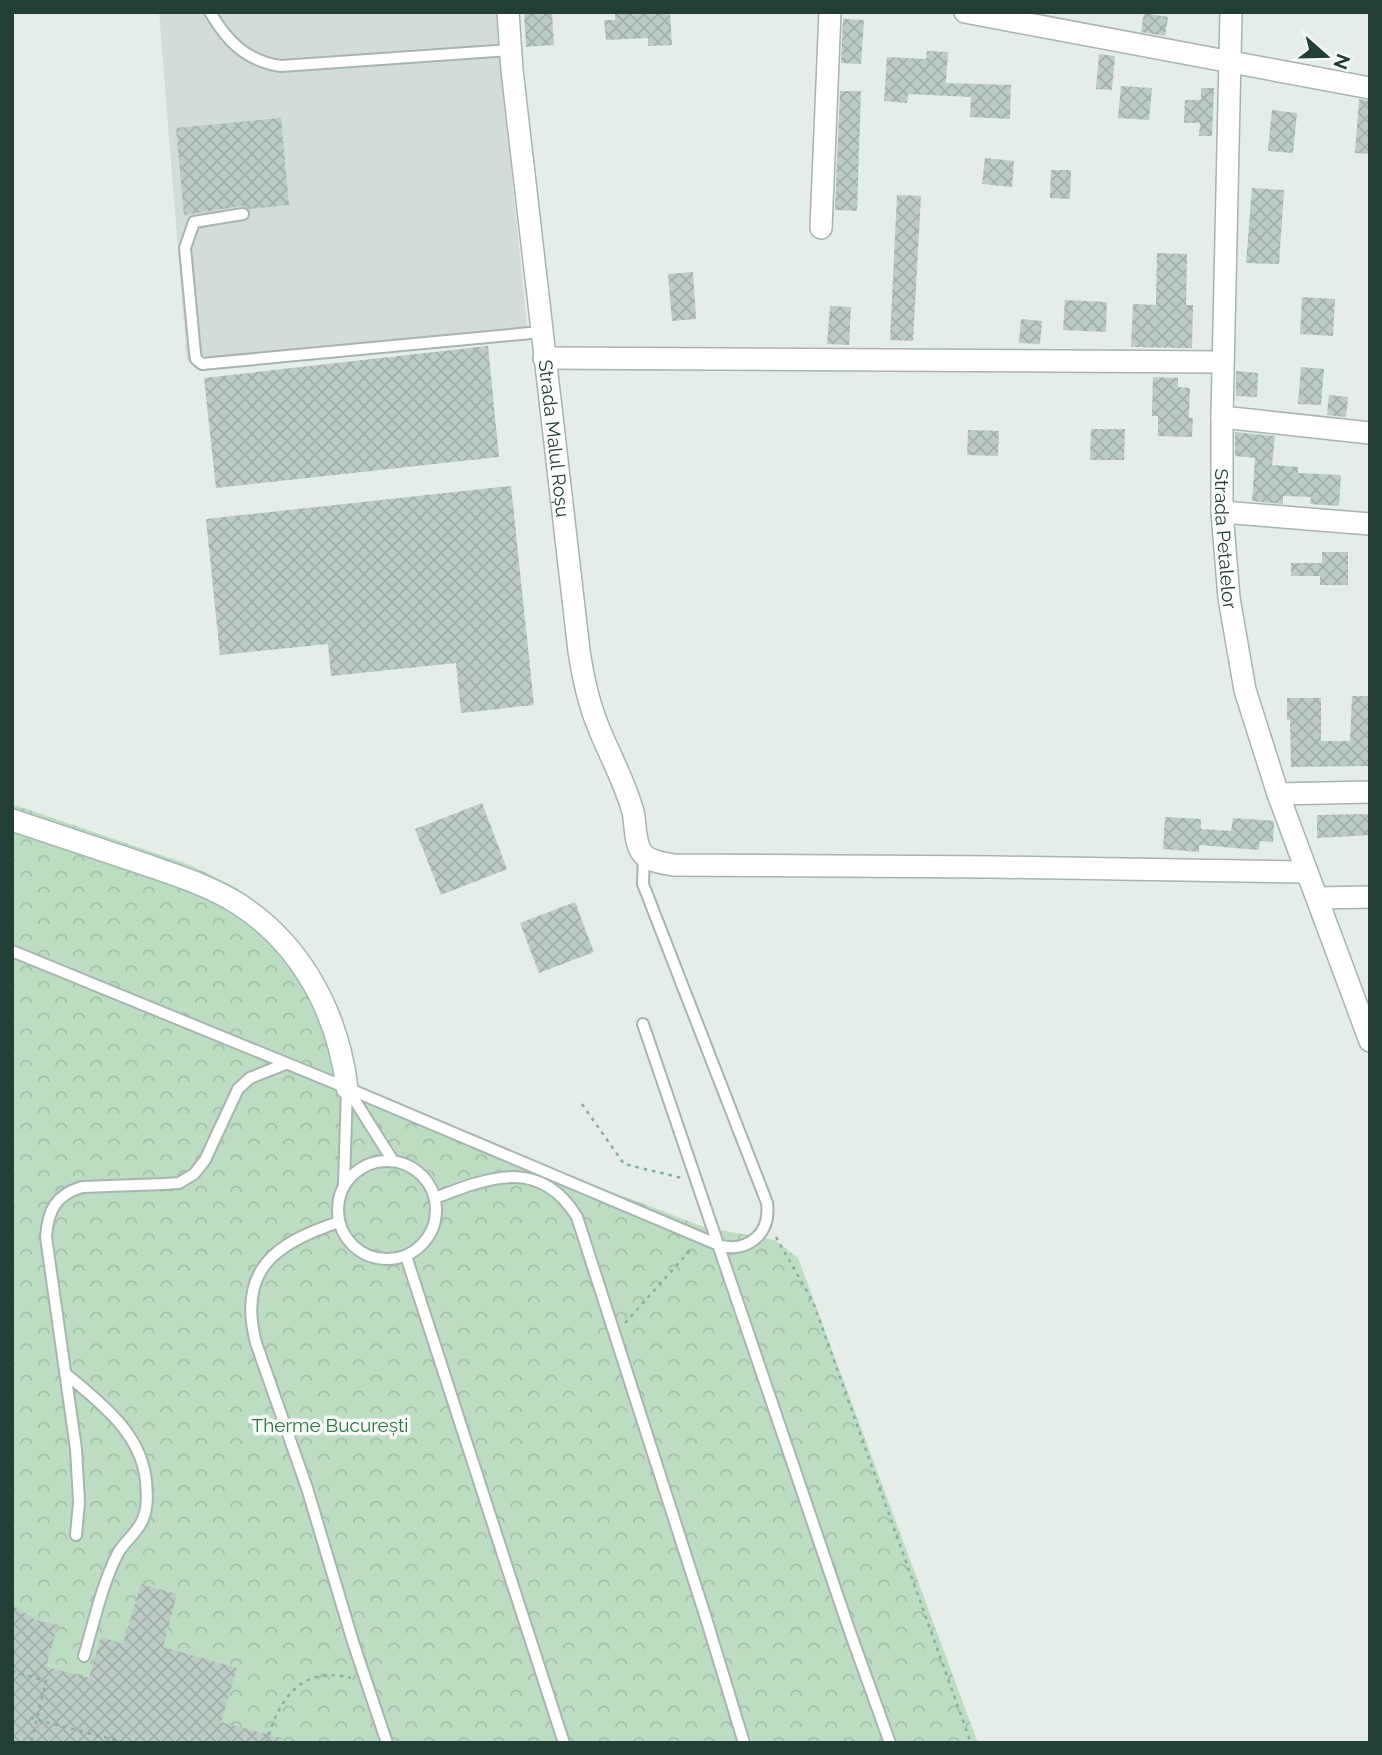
<svg xmlns="http://www.w3.org/2000/svg" width="1382" height="1755" font-family="Raleway,sans-serif">
	<style>
		.built { fill: #d2ddd7 }
		.park { fill: url(#park-crowns) }
		.building { fill: url(#building-cross-hatch) }
		.lines { fill: none; stroke-linecap: round; stroke-linejoin: round }
		.lane-casing { stroke: #a6b5ae; stroke-width: 14 }
		.street-casing { stroke: #a6b5ae; stroke-width: 24 }
		.secondary-casing { stroke: #a2b8ae; stroke-width: 24 }
		.path { stroke: #85af9e; stroke-width: 2.5; stroke-dasharray: 3.5 5; stroke-linecap: butt }
		.lane { stroke: #fff; stroke-width: 10 }
		.street { stroke: #fff; stroke-width: 21 }
		.secondary { stroke: #fff; stroke-width: 21 }
		.labels { text-anchor: middle; dominant-baseline: central; stroke-width: 7; stroke-linejoin: round; paint-order: stroke }
		.street-label { font-size: 19px; fill: #233e34; stroke: #f4f9f6 }
		.park-label { font-size: 19px; fill: #2f7442; stroke: #f4f9f6 }
	</style>
	<defs>
		<pattern id="park-crowns" width="20" height="18" patternUnits="userSpaceOnUse" patternTransform="scale(1.75)"><rect width="20" height="18" fill="#bdddc2"/><path d="M2 6a3 3 0 1 1 6 0M12 15a3 3 0 1 1 6 0" fill="none" stroke="#a2bfa7"/></pattern>
		<pattern id="building-cross-hatch" width="8" height="8" patternUnits="userSpaceOnUse" patternTransform="scale(1.75)"><rect width="8" height="8" fill="#bccbc3"/><path d="M0 0l8 8M0 8l8-8" fill="none" stroke="#a1afa8"/></pattern>
	</defs>
	<rect width="100%" height="100%" fill="#e4ede8"/>
	<path class="built" d="M159,12H498L502,78L527,327L187,362Z"/>
	<path class="park" d="M12,804L190,865L237,888L260,906L283,928L347,1088L380,1103L704,1227L775,1240L798,1258L978,1743H12Z"/>
	<path class="building" d="M524,12H552L554,45L526,47Z
		M615,12H670L672,45L648,46V38L606,40L604,20H615Z
		M1144,13L1168,17L1165,36L1141,32Z
		M843,19L864,20L861,64L841,63Z
		M927,51L948,52L946,83L1011,85L1010,119L970,117L971,97L908,94L907,103L884,101L887,57L926,59Z
		M1099,54L1115,56L1112,90L1096,89Z
		M1121,86L1152,88L1149,120L1118,118Z
		M1201,88H1214L1212,136H1199L1200,123H1184L1185,100H1201Z
		M840,91H861L857,211L835,210Z
		M1359,99L1370,101V154L1355,153Z
		M1272,110L1297,113L1293,153L1268,151Z
		M281,118L289,205L249,209L242,206L184,215L176,128Z
		M985,158L1014,161L1012,187L982,184Z
		M1051,170H1071L1070,199L1050,198Z
		M1252,188L1284,190L1279,264L1246,263Z
		M897,195L921,196L913,341L890,340Z
		M1157,253L1187,254L1186,305H1193L1192,348L1131,347L1133,304L1156,305Z
		M693,272L696,319L672,321L668,274Z
		M1302,297L1335,299L1333,336L1300,334Z
		M1065,300L1107,302L1106,332L1063,330Z
		M830,306L851,307L849,345L827,344Z
		M1021,319L1042,321L1040,344L1019,343Z
		M488,346L499,457L216,488L204,378Z
		M1301,367L1324,369L1321,405L1298,404Z
		M1236,371L1258,373L1257,397L1236,396Z
		M1153,377L1178,378V387L1190,388L1189,418H1193L1192,437L1158,436V416H1152Z
		M1329,395L1348,397L1346,417L1327,415Z
		M1091,429H1125L1124,460H1090Z
		M968,430L999,431L998,456L967,455Z
		M1235,432L1275,436L1272,465L1298,467V473L1341,475L1339,506L1310,504L1311,497L1283,496V504L1252,501L1255,458L1235,456Z
		M511,486L534,705L461,713L456,663L331,676L328,644L220,655L206,519Z
		M1322,552H1348V585H1320V576H1291V563H1322Z
		M1352,696H1370V766L1291,767L1290,720H1287V698H1321V741H1350Z
		M482,803L507,869L441,895L415,829Z
		M1370,814V835L1317,838V815Z
		M1165,817L1201,819V829L1231,831L1233,818L1274,821L1273,842L1260,841L1259,850L1199,845V852L1163,849Z
		M575,902L594,952L539,973L520,923Z
		M141,1584L177,1594L163,1647L237,1668L221,1722L282,1738L281,1743H12V1605L36,1620L58,1625L46,1667L89,1678L101,1637L123,1644Z"/>
	<g class="lines">
		<defs>
			<path id="lane" d="M210,12C227,41 246,61 281,66L511,50
				M243,214L194,222L185,248L195,353L196,359L202,364L541,332
				M12,951L347,1088L721,1246C749,1252 771,1233 767,1203L643,884L644,855
				M643,1024L850,1632L890,1743
				M347,1088L393,1161
				M338 1210a49 49 0 1 1 98 0a49 49 0 1 1-98 0Z
				M344,1184L347,1088
				M435,1198C489,1177 540,1157 577,1217L705,1615L744,1743
				M339,1222C275,1243 237,1270 256,1343L307,1488L353,1642L387,1743
				M406,1256L564,1743
				M65,1373C100,1403 141,1432 146,1481C147,1494 148,1507 143,1519C138,1532 125,1541 118,1553C102,1584 94,1622 84,1656
				M76,1535L79,1502L76,1449L46,1237C48,1211 55,1195 82,1187L164,1184L179,1183L194,1174L205,1160L238,1089L250,1078L285,1064"/>
			<g id="street">
				<path id="s1" d="M508,12L512,70L579,651C583,677 588,702 598,726C609,754 625,782 633,812C636,824 634,844 643,854C650,862 664,863 673,865L993,867L1307,872"/>
				<path d="M965,12L1370,88"/>
				<path id="s2" d="M1231,12L1222,417V512L1229,598L1245,690L1278,794L1370,1041"/>
				<path d="M821,228L830,12"/>
				<path d="M544,358L1223,362"/>
				<path d="M1222,417L1370,433"/>
				<path d="M1222,512L1370,524"/>
				<path d="M1278,794L1370,792"/>
				<path d="M1317,898L1370,897"/>
			</g>
			<path id="secondary" d="M12,820C54,834 96,848 138,862C172,874 206,884 237,903C302,944 338,1014 347,1088"/>
		</defs>
		<use href="#lane" class="lane-casing"/>
		<use href="#street" class="street-casing"/>
		<use href="#secondary" class="secondary-casing"/>
		<path class="path" d="M582,1104L624,1164L682,1178
			M776,1237L813,1302L971,1743
			M625,1323L693,1247
			M12,1671L46,1681L31,1743
			M30,1718L127,1743
			M105,1743L114,1739
			M266,1743C279,1699 301,1665 351,1678"/>
		<use href="#lane" class="lane"/>
		<use href="#street" class="street"/>
		<use href="#secondary" class="secondary"/>
	</g>
	<g class="labels">
		<g class="street-label">
			<text stroke="none"><textPath href="#s1" startOffset="429">Strada Malul Roșu</textPath></text>
			<text stroke="none"><textPath href="#s2" startOffset="527">Strada Petalelor</textPath></text>
		</g>
		<g class="park-label">
			<text x="330" y="1425">Therme București</text>
		</g>
	</g>
	<rect width="1382" height="1755" fill="none" stroke="#233e34" stroke-width="28"/>
	<g transform="translate(1326 56) rotate(110)" stroke="#f4f9f6" stroke-width="5" paint-order="stroke">
	<path d="M0-5L12 26L0 18L-12 26Z" fill="#233e34"/>
	<text y="-10" font-size="19" font-weight="bold" text-anchor="middle" fill="#233e34">N</text>
	</g>
</svg>
